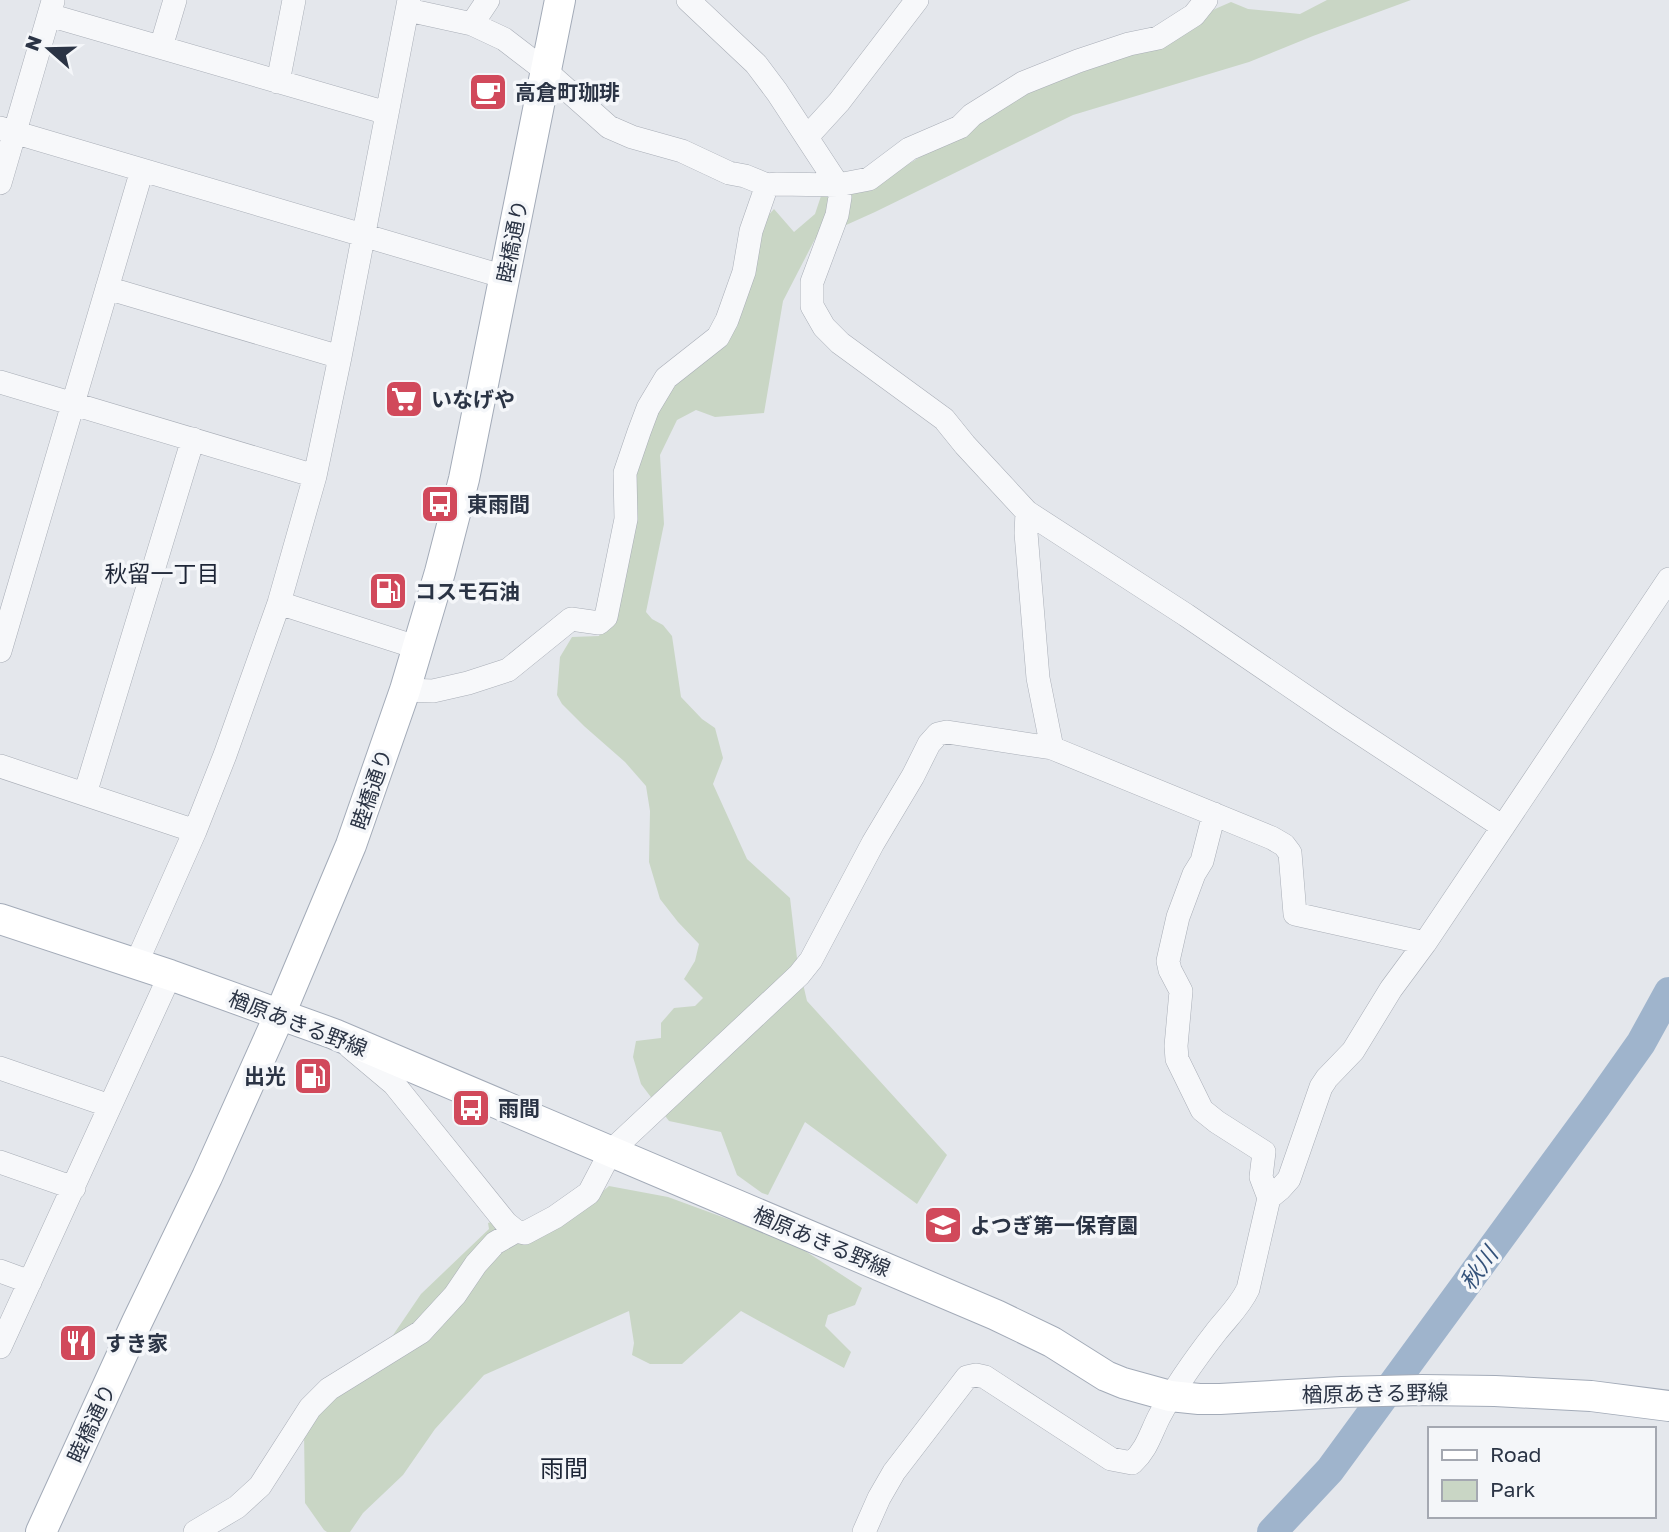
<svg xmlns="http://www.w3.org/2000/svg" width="1669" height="1532" font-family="'Golos Text','Noto Sans JP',sans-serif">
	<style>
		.green { fill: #c9d6c5 }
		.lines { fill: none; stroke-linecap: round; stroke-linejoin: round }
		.river { stroke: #9fb4cc; stroke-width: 30 }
		.minor-casing { stroke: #a9aeb7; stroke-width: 24 }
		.major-casing { stroke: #a3abb8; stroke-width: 32 }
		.minor { stroke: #f7f8fa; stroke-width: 23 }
		.major { stroke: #fff; stroke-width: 30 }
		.labels { text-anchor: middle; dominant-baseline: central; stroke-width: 7; stroke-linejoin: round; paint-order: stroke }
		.poi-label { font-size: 21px; font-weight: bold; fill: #2b3445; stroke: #f4f6f9; text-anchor: start }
		.street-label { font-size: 21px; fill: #2b3445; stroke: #f4f6f9 }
		.neighbourhood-label { font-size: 23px; fill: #1d2536; stroke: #f4f6f9 }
		.water-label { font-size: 23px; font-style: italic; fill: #34527a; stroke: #f4f6f9 }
		.quarter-label { font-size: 24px; fill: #1d2536; stroke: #f4f6f9 }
	</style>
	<rect width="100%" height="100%" fill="#e4e7ec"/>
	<path class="green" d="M1327,0H1411L1313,36L1249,62L1073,115L875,212L815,239L783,301L764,413L715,417L696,410L677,420L660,455L664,524L646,612L652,619L663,625L672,636L681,697L702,719L715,728L723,758L713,784L747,859L790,898L797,958L807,1001L947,1155L917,1204L805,1122L768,1195L762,1193L737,1175L721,1132L669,1121L641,1084L633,1057L636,1041L661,1038V1023L674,1008L695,1006L703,998L684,979L695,961L699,944L678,922L660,899L649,862L650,811L646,786L625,762L584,726L562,704L557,695L560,657L572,637L599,636L627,549L632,478L657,392L731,328L757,228L774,209L794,232L815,214L821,196L892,174L1024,94L1175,37L1215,9L1231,2L1248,9L1300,14Z
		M609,1186L668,1197L793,1243L862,1288L855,1305L828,1315L825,1326L851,1352L844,1368L741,1311L682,1364H650L632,1355L634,1343L629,1311L484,1375L435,1429L403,1475L363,1513L350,1532H327L324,1530L305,1503L304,1432L307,1403L387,1344L421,1294L489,1229L488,1223L506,1217L544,1231L577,1213Z"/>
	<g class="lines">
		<path class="river" d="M1272,1532L1330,1470L1595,1108L1641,1043L1669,992"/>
		<defs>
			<path id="minor" d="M688,0L756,64L777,92L838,185L840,197L837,215L812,282V306L824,327L840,343L944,419L965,445L1027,512L1186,615L1340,720L1503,827
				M408,10L472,24L504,39L547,72L609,127L632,137L682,151L729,173L745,176L767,185L777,184L838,185L869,179L909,149L960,127L972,115L1023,83L1078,61L1129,44L1158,38L1194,15L1206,0
				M49,15L387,113
				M472,24L488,0
				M161,47L175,0
				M278,82L294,0
				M0,128L505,277
				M807,137L839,102L917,0
				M0,183L53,1
				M107,288L340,357
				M0,382L315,476
				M1027,512L1026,533L1038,678L1052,748
				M279,603L419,648
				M0,651L142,170
				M405,690L433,691L468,683L508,670L571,619L599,623L606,617L626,519L625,473L639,432L648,408L666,378L718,337L727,320L744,272L751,231L767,185
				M0,766L195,831
				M85,794L193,439
				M136,964L195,831L225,755L279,603L315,476L340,357L409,0
				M350,1047L394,1084L506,1223L516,1231L525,1233L555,1217L589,1193L611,1151L799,975L811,960L873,843L913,776L929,744L938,734L947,732L1052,748L1272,838L1284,845L1290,853L1295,914L1425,943
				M0,1068L110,1106
				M0,1162L74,1188
				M1269,1198L1280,1189L1289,1179L1321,1087L1327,1078L1353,1051L1391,989L1425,943L1669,579
				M0,1271L30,1282
				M0,1347L170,975
				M195,1532L237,1507L260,1486L310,1408L329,1389L421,1332L455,1295L476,1264L495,1243L516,1231
				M864,1532L879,1498L894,1472L967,1377L976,1375L985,1377L1111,1459L1132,1463C1147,1449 1150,1435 1159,1417C1175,1387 1195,1359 1216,1332C1227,1318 1240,1306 1248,1289L1269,1198L1261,1177L1264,1152L1217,1122L1202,1110L1177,1059L1176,1046L1181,991L1170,970L1168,961L1178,917L1194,874L1202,861L1214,814"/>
			<path id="major" d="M0,919L170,975L334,1034L996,1315L1052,1342L1106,1376L1123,1383L1170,1396L1199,1399H1220L1342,1392L1422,1390L1495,1391L1591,1396L1669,1406
				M41,1532L137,1322L207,1177L280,1014L351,845L405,690L440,572L464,479L560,0"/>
		</defs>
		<use href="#minor" class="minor-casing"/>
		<use href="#major" class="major-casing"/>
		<use href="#minor" class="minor"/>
		<use href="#major" class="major"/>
	</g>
	<defs>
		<symbol id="cafe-square" viewBox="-11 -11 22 22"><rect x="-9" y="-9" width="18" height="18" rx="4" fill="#d1495b" stroke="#f4f6f9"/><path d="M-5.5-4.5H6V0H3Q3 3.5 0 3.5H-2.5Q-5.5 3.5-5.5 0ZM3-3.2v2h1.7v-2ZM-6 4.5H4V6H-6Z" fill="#fff"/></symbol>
		<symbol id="supermarket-square" viewBox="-11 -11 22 22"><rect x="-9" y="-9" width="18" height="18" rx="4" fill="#d1495b" stroke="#f4f6f9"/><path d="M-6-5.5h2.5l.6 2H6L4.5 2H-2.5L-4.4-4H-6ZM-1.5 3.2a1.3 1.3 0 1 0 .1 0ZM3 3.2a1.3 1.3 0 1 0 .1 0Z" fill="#fff"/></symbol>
		<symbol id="bus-square" viewBox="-11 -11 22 22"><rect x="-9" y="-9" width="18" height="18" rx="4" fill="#d1495b" stroke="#f4f6f9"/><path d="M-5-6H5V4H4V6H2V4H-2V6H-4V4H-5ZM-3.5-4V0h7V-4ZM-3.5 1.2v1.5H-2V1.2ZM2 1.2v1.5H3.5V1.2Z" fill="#fff"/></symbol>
		<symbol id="fuel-square" viewBox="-11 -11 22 22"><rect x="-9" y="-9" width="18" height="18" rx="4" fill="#d1495b" stroke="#f4f6f9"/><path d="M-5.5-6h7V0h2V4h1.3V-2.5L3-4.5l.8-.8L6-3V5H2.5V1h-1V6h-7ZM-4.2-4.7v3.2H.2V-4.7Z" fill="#fff"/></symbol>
		<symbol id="school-square" viewBox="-11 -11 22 22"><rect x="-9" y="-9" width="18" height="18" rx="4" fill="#d1495b" stroke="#f4f6f9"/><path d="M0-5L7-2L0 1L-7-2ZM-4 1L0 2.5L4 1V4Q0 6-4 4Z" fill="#fff"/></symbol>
		<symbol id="restaurant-square" viewBox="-11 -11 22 22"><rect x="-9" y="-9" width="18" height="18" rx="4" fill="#d1495b" stroke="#f4f6f9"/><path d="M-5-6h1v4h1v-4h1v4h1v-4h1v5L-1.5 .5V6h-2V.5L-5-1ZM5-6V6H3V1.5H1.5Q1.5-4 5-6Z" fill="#fff"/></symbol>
	</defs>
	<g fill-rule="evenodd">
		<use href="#cafe-square" x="466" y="70" width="44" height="44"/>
		<use href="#supermarket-square" x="382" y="377" width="44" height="44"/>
		<use href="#bus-square" x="418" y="482" width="44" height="44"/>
		<use href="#fuel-square" x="366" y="569" width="44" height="44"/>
		<use href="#fuel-square" x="291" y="1054" width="44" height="44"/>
		<use href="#bus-square" x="449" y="1086" width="44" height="44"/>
		<use href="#school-square" x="921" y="1203" width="44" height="44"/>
		<use href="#restaurant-square" x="56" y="1321" width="44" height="44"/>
	</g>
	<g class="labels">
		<g class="poi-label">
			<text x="515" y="92">高倉町珈琲</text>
			<text x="431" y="399">いなげや</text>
			<text x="467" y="504">東雨間</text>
			<text x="415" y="591">コスモ石油</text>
			<text x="286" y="1076" text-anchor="end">出光</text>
			<text x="498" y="1108">雨間</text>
			<text x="970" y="1225">よつぎ第一保育園</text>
			<text x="105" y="1343">すき家</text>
		</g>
		<g class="street-label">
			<text transform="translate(512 241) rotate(-79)">睦橋通り</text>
			<text transform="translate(371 789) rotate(-71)">睦橋通り</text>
			<text transform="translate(298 1023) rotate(21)">楢原あきる野線</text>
			<text transform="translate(822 1241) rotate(23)">楢原あきる野線</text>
			<text transform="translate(1375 1393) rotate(-1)">楢原あきる野線</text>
			<text transform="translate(91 1423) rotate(-65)">睦橋通り</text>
		</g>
		<g class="neighbourhood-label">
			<text x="162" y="573">秋留一丁目</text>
		</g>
		<g class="water-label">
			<text transform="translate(1478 1268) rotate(-54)">秋川</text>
		</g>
		<g class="quarter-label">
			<text x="564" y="1467">雨間</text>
		</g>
	</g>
	<rect x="1428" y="1427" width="228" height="91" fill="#f4f6f9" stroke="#a4a8b1" stroke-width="2"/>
	<rect x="1442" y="1450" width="35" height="10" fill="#ffffff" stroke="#a4a8b1" stroke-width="2"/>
	<text x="1490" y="1462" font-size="21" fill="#2b3445">Road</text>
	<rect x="1442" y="1480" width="35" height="21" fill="#c9d6c5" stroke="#a4a8b1" stroke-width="2"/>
	<text x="1490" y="1497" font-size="21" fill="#2b3445">Park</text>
	<g transform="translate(49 49) rotate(290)" stroke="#f4f6f9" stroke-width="5" paint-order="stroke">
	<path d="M0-5L12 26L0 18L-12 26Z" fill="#2b3445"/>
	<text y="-10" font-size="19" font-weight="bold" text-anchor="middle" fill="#2b3445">N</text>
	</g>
</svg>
